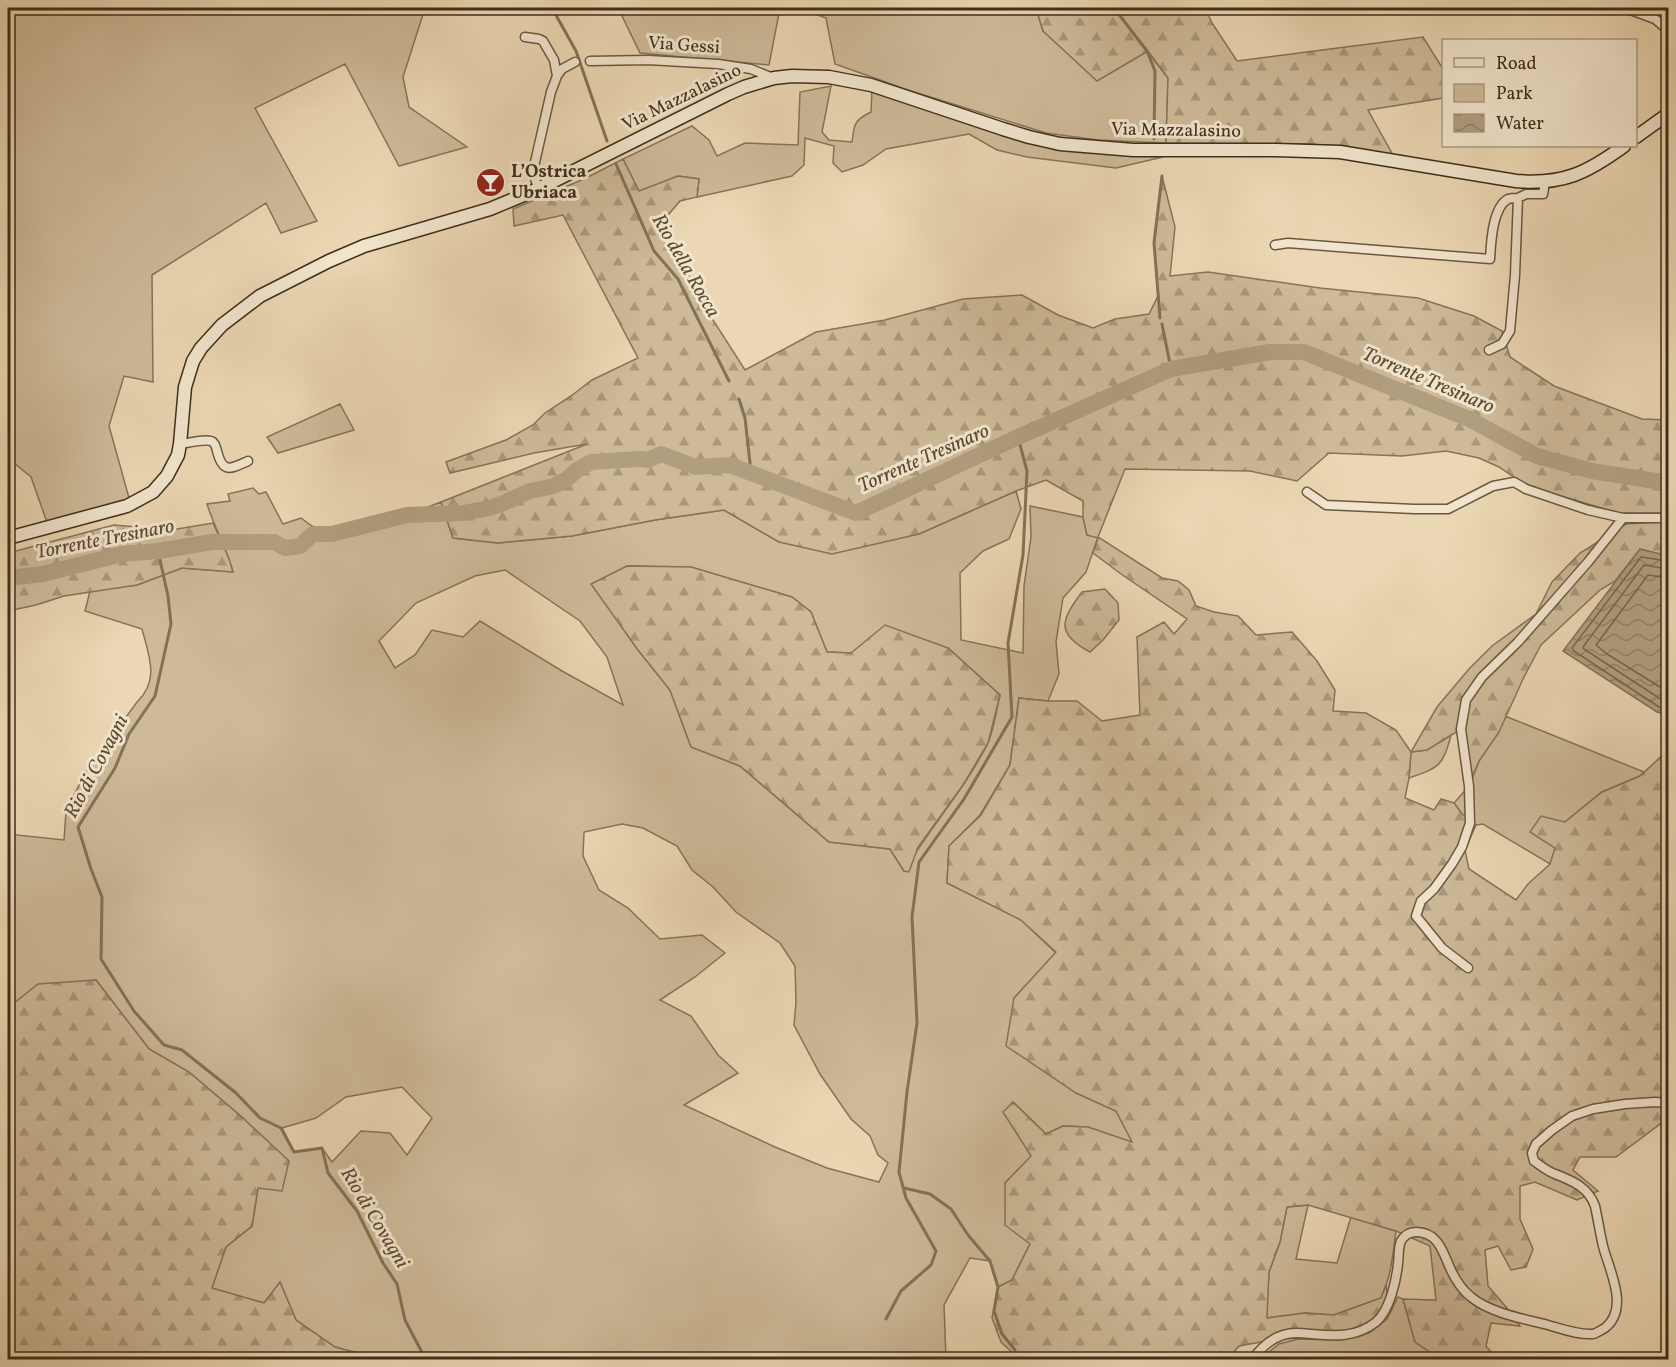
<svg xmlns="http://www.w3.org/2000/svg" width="1676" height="1367" font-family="Vollkorn,serif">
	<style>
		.green { fill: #ceba99; stroke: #867459; stroke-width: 1.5; fill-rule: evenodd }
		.forest { fill: url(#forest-firs); stroke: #867459; stroke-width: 1.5 }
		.water { fill: url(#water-waves); stroke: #837256; stroke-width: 1.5 }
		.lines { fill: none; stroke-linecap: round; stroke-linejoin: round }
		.shore { stroke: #78664c; stroke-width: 1.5 }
		.stream { stroke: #837256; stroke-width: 3 }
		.river { stroke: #b19e7f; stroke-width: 16 }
		.street-casing { stroke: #6a5940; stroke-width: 11 }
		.secondary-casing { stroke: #3f2f19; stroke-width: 15 }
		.street { stroke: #f2e5ce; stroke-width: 8 }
		.secondary { stroke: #f2e5ce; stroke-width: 12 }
		.labels { text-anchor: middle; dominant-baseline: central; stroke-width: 6; stroke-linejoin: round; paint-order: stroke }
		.street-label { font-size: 18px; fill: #3f2f19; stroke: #f2e5ce }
		.poi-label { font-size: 18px; font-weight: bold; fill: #3f2f19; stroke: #f2e5ce; text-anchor: start }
		.water-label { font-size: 20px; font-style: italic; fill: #5c4b32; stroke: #f2e5ce }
	</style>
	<defs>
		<pattern id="forest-firs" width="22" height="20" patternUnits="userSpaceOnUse" patternTransform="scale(1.5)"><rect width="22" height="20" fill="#ceba99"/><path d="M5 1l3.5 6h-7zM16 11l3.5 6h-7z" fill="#a9987c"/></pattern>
		<pattern id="water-waves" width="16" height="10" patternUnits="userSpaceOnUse" patternTransform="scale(1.5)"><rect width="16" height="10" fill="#b19e7f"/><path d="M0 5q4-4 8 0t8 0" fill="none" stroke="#918167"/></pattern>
	</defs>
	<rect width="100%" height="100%" fill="#ebd7b3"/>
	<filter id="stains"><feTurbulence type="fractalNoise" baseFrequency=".00333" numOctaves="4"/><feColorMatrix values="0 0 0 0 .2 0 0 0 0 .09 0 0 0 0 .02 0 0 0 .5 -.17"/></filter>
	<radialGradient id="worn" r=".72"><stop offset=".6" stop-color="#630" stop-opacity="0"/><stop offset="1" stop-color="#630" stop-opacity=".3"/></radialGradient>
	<path class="green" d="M8,8H425L403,77L409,107L467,147L399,166L345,64L255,108L317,221L281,233L266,203L152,275L153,382L124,376L109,426L131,505L49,528L31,477L8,458Z
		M585,8H780L769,65L640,53L620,12Z
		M799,8H1036L1043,31L1147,51L1168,78L1166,143L1098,140L1046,133L908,90L835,64L826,18Z
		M831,86L822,132L829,140L852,142C854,125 854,120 871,112L872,89L1058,148L1110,154L1163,157L1116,168L1027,157L997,150L969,134L886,149L863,165L842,172L833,163L834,146L805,138L804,165L792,176L697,197L699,179L678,176L639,192L623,159L692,126L709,140L717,156L745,143L798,145L800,92Z
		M340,404L354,430L278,453L267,437Z
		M253,488L259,494L266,492L283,524L301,518L312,526L332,534L407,515L441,502L453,538L498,543L572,536L655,520L724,510L779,542L919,534L1016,491L1021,509L1009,539L983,551L960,573L961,640L1023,653L1024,586L1031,537L1030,506L1083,517L1087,535L1098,537L1086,572L1063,598L1056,642L1059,674L1048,701L1019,698L1010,765L980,815L949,846L947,883L1021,920L1056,953L1014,998L1076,1093L1116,1111L1133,1143L1088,1127L1063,1126L1046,1134L1013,1102L1004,1112L1032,1156L1005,1183L1030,1244L1012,1280L998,1287L990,1261L970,1258L944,1305L946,1359L381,1360L335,1347L296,1320L280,1283L264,1303L211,1288L226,1247L252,1226L258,1188L244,1119L189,1072L149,1049L96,980L13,1004L8,1015V834L64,840L66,812L84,775L137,702C160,680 149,656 142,629L85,611L90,591L137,585L182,568L233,572C227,549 214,527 207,504L230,501L228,494ZM627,566L691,567L792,597L811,612L827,652L851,653L948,648L1000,695C996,711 994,731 987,745C964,790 930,828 904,871L890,849L829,842L740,766L691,747L670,690L638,650L592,584ZM505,570L580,621L607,657L623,705L562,671L480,621L463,637L432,630L415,655L395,668L379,641L416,603L475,576ZM622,824L643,828L677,846L692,870L713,887L736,912L780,943L795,966L796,1003L794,1025L820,1074L851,1119L870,1136L878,1155L888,1163L879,1182L827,1168L775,1147L684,1105L738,1073L718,1055L691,1016L660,1000L695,977L725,953L702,935L660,939L628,908L599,890L583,856L584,832ZM402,1087L432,1118L407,1155L390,1133L361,1131L332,1162L322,1148L294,1152L282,1128L316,1118L346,1097Z
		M1505,716L1644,772L1640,776L1602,792L1565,822L1550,864L1483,824L1476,825L1462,814L1454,803L1469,786L1479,761L1499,732Z
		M1451,735C1443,766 1439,768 1409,778L1411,752L1427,750Z
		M1308,1205L1296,1259L1337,1263L1351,1217L1396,1231C1393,1255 1391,1276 1381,1298L1334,1315L1305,1313L1266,1318L1269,1272L1280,1242L1287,1207Z
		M1398,1297L1403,1299L1415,1342L1436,1356L1432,1360H1259L1279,1344L1298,1339L1339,1340L1369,1333L1387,1319Z"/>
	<path class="forest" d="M1036,8H1205L1212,23L1237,61L1423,37L1443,69V98L1368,110L1393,155L1313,144L1166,143L1168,78L1148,51L1097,81L1043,31Z
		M623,159L639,191L678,176L699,179L697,197L680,201L663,221L674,247L704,306L745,370L816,332L885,320L963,299L1022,295L1058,315L1093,328L1115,319L1149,314L1158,296L1154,243L1162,176L1175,227L1170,276L1208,272L1320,288L1418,298L1474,316L1502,331L1510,357L1554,386L1642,419L1668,420V513H1619L1554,494L1521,482L1499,467L1479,458L1446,451L1402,456L1329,453L1297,481L1250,471L1125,469L1098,537L1162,578L1178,581L1189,590L1196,606L1214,612L1238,616L1256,635L1292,632L1317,661L1335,690L1333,711L1366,713L1396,730L1411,752L1437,707L1469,669L1492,646L1536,614L1552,582L1580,553L1626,524L1660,522L1668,524V556L1640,549L1615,581L1600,590L1541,645L1524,677L1499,732L1479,761L1469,786L1461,729L1427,750L1411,752L1409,778L1405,798L1434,810L1441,799L1454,803L1462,814L1476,825L1465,850L1469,869L1516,900L1528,884L1550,864L1555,848L1530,832L1541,816L1565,822L1602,792L1640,776L1668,750V1118L1616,1157H1580L1573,1170L1598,1191L1577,1200L1535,1182L1520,1186V1219L1533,1249L1526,1267L1511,1270L1498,1246L1485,1250L1488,1286L1506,1307L1520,1326L1491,1323L1486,1346L1497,1359H1440L1415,1342L1403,1299L1436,1300L1430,1246L1396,1231L1308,1205L1287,1207L1280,1242L1269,1272L1267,1318L1305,1313L1334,1315L1381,1298L1386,1285L1388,1301L1386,1309L1361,1331L1294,1333L1272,1340L1239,1346L1228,1359H1019L1001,1342L992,1318L998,1287L1012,1280L1030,1244L1005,1225V1183L1031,1156L1003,1112L1013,1102L1046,1134L1063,1126L1088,1127L1132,1142L1116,1111L1076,1093L1006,1046L1014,998L1056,952L1021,920L947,883L949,846L981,815L1010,765L1019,698L1048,701H1077L1102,721L1140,715L1137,637L1164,622L1174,634L1187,619L1121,574L1093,553L1098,538L1087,535L1083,517V501L1046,480L1016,491L919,534L832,554L779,542L724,510L655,520L572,536L498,543L453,538L441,502L587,444L534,453L450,473L446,462L506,440L533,425L545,413L571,396L592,380L638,358L563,215L514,226L513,209L584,179Z
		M213,523L229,559L233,572L182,568L137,585L64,596L36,605L8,611V553L114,525L171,530Z
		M627,566L691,567L792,597L811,612L827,652L851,653L885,625L948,648L1000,695L988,743L963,785L918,847L909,872L904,871L890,849L829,842L740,766L691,747L670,690L638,650L591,584Z
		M1105,589L1118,603L1119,620L1103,640L1090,652C1054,633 1062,619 1082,592Z
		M96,980L149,1049L189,1072L244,1119L289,1161L282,1191L258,1188L252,1226L226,1247L212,1288L264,1303L280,1282L296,1320L335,1347L381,1359H8V1015L13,1004L38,984Z"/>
	<path class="water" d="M1640,549L1668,556V715L1657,712L1563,651Z"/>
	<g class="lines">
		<path class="shore" d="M1668,561L1641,557L1572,648L1574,651L1659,707L1668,709
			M1668,569L1644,565L1583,647L1584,649L1662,700L1668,701
			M1668,578L1648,575L1596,645L1607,654L1668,692"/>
		<path class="stream" d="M552,8L576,51L607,141
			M1114,8L1147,51L1155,71L1154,139
			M616,164L654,251L678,279L729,381
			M1160,318L1154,243L1162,176
			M1162,324L1171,369
			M739,399L745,418L751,472
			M158,551L168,596L171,624L155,696L129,734L115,768L78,827L91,869L102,897L101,959L134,1011L164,1045L182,1050L236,1093L260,1118L281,1128L294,1152L322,1148L328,1173L357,1211L383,1263L397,1284L405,1320L426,1360
			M904,1188L930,1194L951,1209L968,1235L990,1261L998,1287L994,1311L1002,1334L1015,1350
			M886,1319L901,1291L931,1265L936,1251L906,1198L899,1172L907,1092L917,1023L912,917L919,862L964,799L1012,717L1008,643L1023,555L1027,471L1018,437"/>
		<path class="river" d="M8,578L43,574L122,554L158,551L212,542H274L285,548L300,546L313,534H332L407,515L463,513L490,508L501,504L530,491L554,486L567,479L577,470L591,462L640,459L648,460L661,454L696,467L730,465L856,513L1018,437L1171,369L1270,352H1304L1469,419L1537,456L1592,471L1668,483"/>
		<defs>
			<path id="street" d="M1625,8L1655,19L1668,30
				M525,37L539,39L543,41L554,60L557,76L551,92L533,171L538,189
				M590,61L648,60L718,64L751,69L773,78
				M557,76L562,69L575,62
				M1275,245L1288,243L1490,259C1491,244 1492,208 1508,199C1511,198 1515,198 1518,198
				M1489,350L1502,344L1510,331L1515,275L1518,198L1526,194H1543L1545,182
				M180,444C188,443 208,438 213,442C216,445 216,447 217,451C223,474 230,469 248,461
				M1307,492L1326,505L1414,509H1448L1493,486L1514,482L1526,489L1588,510L1623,518H1668
				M1468,968L1442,948L1416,916L1421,901L1434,889L1452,864L1462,847L1470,823L1469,786L1461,729L1466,700L1482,677L1518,642L1588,562L1623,518
				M1252,1360C1260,1349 1270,1339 1283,1335C1293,1332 1301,1333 1311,1334C1334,1336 1356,1338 1376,1322C1390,1310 1396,1281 1398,1264C1399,1257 1398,1248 1401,1241C1404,1236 1409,1232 1416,1232C1438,1232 1443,1252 1450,1268C1455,1279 1462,1290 1471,1297C1490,1313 1525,1319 1548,1325C1562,1329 1578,1335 1593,1334C1597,1333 1601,1330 1605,1328C1630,1308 1609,1270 1603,1246C1600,1233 1598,1220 1595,1206C1588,1187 1573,1181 1555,1174C1547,1171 1541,1166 1534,1161L1532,1153L1536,1144L1552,1130L1572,1116L1593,1109L1625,1104L1655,1102L1668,1103"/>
			<path id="secondary" d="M1636,137L1668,114
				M8,538L127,506L153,492L167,476L178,455L180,444L185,387L193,361L201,348L222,325L260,296L329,261L364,246L490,209L538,189L728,94L744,87L774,78L792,76L829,77L871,85L1003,129L1029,137L1060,144L1133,150H1276L1340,152L1516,181C1563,185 1587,173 1624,146"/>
		</defs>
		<use href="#street" class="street-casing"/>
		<use href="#secondary" class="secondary-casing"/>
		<use href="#street" class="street"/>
		<use href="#secondary" class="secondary"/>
	</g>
	<defs>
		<symbol id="bar-disc" viewBox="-11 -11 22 22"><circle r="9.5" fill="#8f2418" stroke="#f2e5ce"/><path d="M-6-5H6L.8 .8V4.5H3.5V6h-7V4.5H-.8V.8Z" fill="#fff"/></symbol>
	</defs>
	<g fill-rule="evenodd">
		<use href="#bar-disc" x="474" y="166" width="33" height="33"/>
	</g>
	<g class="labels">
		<g class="street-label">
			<text transform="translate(684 46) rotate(4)">Via Gessi</text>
			<text transform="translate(682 98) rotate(-26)">Via Mazzalasino</text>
			<text transform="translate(1176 131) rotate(1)">Via Mazzalasino</text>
		</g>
		<g class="poi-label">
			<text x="511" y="172">L’Ostrica<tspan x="511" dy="21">Ubriaca</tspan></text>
		</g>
		<g class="water-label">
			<text transform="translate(685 266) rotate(60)">Rio della Rocca</text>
			<text transform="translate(1428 381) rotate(23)">Torrente Tresinaro</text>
			<text transform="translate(924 459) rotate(-24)">Torrente Tresinaro</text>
			<text transform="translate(105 540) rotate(-11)">Torrente Tresinaro</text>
			<text transform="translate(97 767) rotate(-62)">Rio di Covagni</text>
			<text transform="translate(374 1218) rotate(59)">Rio di Covagni</text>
		</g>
	</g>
	<rect width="1676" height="1367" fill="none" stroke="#ebd7b3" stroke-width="30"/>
	<rect x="9" y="9" width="1658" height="1349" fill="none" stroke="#3f2f19" stroke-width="3"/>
	<rect x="15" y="15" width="1646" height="1337" fill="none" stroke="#3f2f19" stroke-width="1.5"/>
	<rect x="1442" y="39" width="195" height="108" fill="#f2e5ce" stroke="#aa9c86" stroke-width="1.5"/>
	<rect x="1454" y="58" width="30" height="9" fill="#f2e5ce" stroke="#aa9c86" stroke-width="1.5"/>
	<text x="1496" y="69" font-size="18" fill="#3f2f19">Road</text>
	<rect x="1454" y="84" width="30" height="18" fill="#ceba99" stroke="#aa9c86" stroke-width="1.5"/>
	<text x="1496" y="99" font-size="18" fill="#3f2f19">Park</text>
	<rect x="1454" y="114" width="30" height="18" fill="url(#water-waves)" stroke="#aa9c86" stroke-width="1.5"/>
	<text x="1496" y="129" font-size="18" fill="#3f2f19">Water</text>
	<rect width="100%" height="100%" filter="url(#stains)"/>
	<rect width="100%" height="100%" fill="url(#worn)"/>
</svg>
